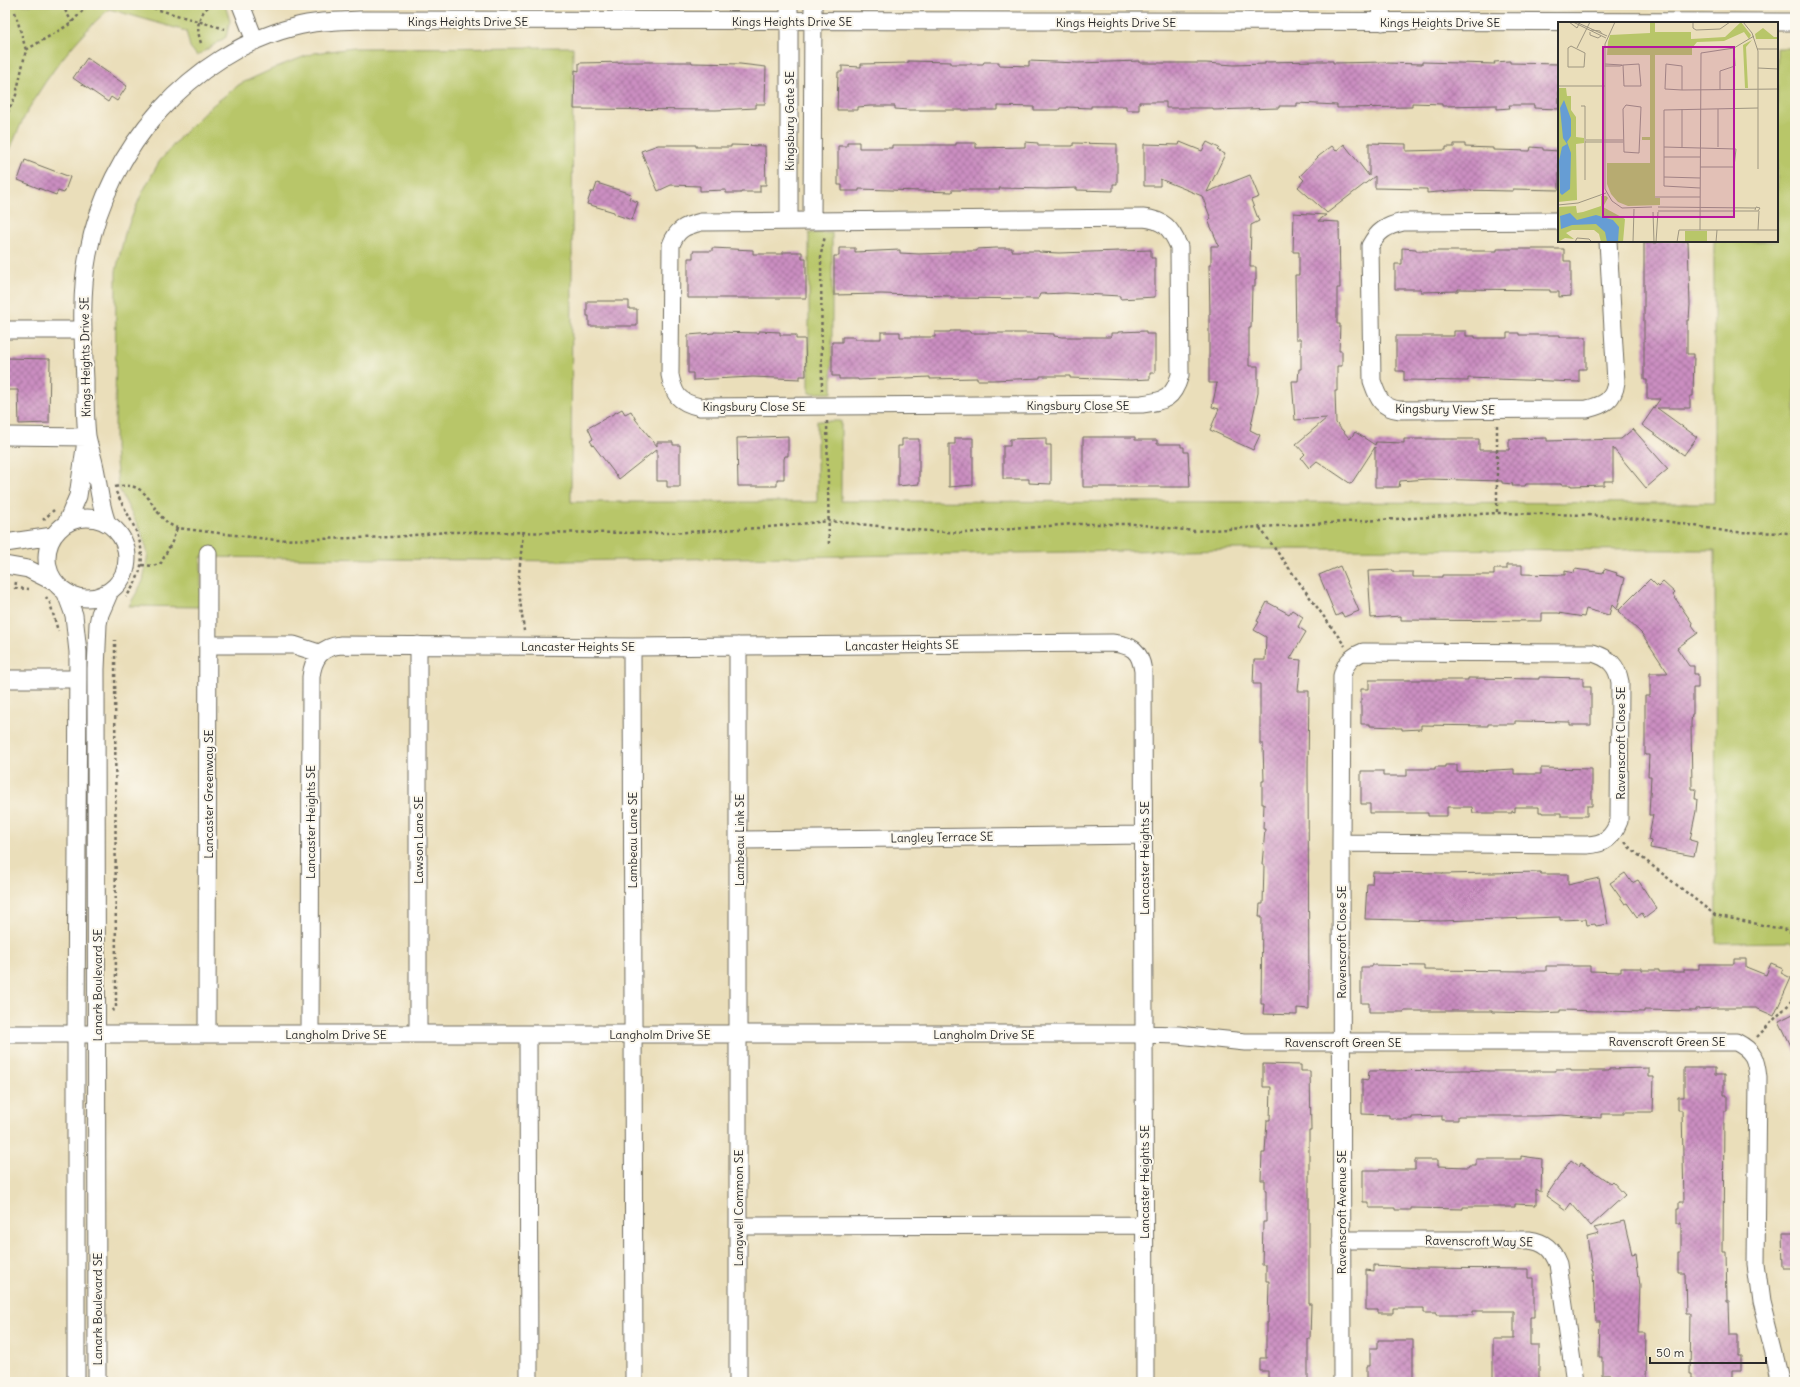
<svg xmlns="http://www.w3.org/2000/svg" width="1800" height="1387" font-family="Delius,sans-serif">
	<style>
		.green { fill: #b8c669; stroke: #72784a }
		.building { fill: url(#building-cross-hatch) }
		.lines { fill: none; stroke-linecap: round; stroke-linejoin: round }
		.minor-casing { stroke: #6e6a5d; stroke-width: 19 }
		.path { stroke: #6e6a5d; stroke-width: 2.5; stroke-dasharray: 3 3; stroke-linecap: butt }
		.minor { stroke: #fff; stroke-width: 17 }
		.labels { text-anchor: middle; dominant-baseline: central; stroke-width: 4; stroke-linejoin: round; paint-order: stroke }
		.street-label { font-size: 12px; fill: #2b2b2b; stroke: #fbf7ec }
		.inset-road { fill: none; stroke: #9e9681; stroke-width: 1 }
		.view { fill: #b5179e; fill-opacity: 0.15; stroke: #b5179e; stroke-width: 2 }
		.inset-edge { fill: none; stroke: #2b2b2b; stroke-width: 2 }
	</style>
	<defs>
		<pattern id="building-cross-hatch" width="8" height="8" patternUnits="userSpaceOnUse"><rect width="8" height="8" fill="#cb8ec1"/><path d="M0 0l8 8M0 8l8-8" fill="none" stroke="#a5749d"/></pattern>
	</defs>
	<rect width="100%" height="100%" fill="#fbf7ec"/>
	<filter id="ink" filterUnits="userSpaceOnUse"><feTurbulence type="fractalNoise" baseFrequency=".025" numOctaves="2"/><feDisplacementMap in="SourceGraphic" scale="8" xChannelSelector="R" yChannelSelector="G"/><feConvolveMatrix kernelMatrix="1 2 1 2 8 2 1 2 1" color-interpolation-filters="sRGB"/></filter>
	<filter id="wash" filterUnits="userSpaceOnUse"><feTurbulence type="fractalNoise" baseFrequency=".012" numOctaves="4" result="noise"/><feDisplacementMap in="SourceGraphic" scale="16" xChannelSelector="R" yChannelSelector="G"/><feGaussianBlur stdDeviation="0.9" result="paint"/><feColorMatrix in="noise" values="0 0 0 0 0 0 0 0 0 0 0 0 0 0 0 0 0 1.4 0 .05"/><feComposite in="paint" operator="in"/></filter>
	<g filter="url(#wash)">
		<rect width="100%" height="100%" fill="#eadeba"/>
		<path class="green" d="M5,5H185L191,7L192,5H225L230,21L226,37L197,56L190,47L186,31L109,9C77,37 49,73 28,110C19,126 13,144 5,161Z
			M573,47L571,502H817V421H841V501L1714,503V241H1777V48H1795V947L1790,942L1716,943L1715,550L1238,549L568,561L201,557V607L129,606L143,581L148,554L142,534L118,487L115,448L116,271L125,233L142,193L159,162L181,136L209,108L240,84L279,66L314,53L353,48Z
			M809,233H832V393H809Z"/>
		<g id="blocks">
			<path class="building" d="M87,58L127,86L117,101L111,97L108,102L73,78Z
				M908,61L951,62V64H983L984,62H999V65L1029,66V61L1078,63L1140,61V63H1206L1234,65L1265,64V62L1318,61H1333V63L1386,62V63L1422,64V62L1495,64L1494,62L1510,61V63L1559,64V109L1534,108V105H1509L1510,108L1497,109V105L1442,106V104L1412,103V107L1337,108V105L1297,103V106H1279V108L1213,110V108H1166V102H1139V110H1126V106H1091V108L1067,107V108H1060L1059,110H1034V107L998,106V110H908L895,109V106H870L858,107V110H837L838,72H842V66L861,67V64L908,63Z
				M626,62H692V63L740,64L766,67L765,104H756V108L716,110L574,109L575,70L579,71V63Z
				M847,142H859V148H892V145H956V143H976V148L1025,147V142L1038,143V146H1073V143L1117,144V184H1113V191L1077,190V188L1046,189L999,188L1000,190H952V192L859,189V191H842V185H838V146H847Z
				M1180,142L1202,151L1207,142L1219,148L1217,150L1225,154L1207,192L1250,175L1259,197L1251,200L1259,221L1251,225L1250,267H1256V280H1255V287H1252L1251,328H1249V366H1258V393L1250,430L1260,435L1253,450L1210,430L1219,409L1212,407L1217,383H1209V314H1210L1209,265H1211V246H1219L1208,220L1211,219L1202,196L1160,179V186H1144V144L1179,145Z
				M1369,143L1406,144V151L1446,150V147H1454V144H1465V147L1493,148V150L1530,151L1531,147L1543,148V150L1559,151V190L1513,189V191L1461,190L1427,193V189L1375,188V176L1327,213L1298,187L1304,180L1300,176L1319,156L1332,146L1336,151L1344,144L1369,176Z
				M658,145H696V147H731V145L765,146L766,185H760V192H741V193H726V190L700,191V186L671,185L658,191L641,151Z
				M25,160L70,177L64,193L58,191L56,195L18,180Z
				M597,183L631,194L629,199L638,202L632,220L614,214V212L587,204L591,192H594Z
				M1294,213L1326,215L1318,221L1339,222L1340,288H1337V324H1340L1339,351H1342V366H1337V391H1335L1336,423L1350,439L1355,432L1375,445L1376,442L1404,443V439H1479V450H1509V439L1547,438V441L1621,439L1633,429L1668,469L1646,488L1613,448V481H1604V485L1571,486V485H1561V484H1526L1525,486H1512L1513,484L1502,483V481L1428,479L1400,481L1399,487H1375V447L1351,484L1317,461L1309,468L1301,458L1305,454L1296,444L1327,418L1295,420L1292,381H1298L1299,369H1301V339H1296L1295,275H1299V252H1293Z
				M1657,241H1688L1690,305L1689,320H1687V354H1694L1693,396H1690V408H1657L1697,437L1684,455L1642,425L1660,399H1647V380H1644V243H1657Z
				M712,248L753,250V254H783V252H802V258H806V298H688V258H693V251H712Z
				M839,248H855V252L900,250V253L919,254L950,253V251H977V249L996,248H1012V251H1039V252L1059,253L1151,250V258H1155V297L1120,299V296L1066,293L1040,294L1038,299L951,298L950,296L881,294L834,295V256H839Z
				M1402,248L1416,249V251H1497V249H1564V261H1571V296L1559,297V292H1550V290L1458,289V291L1421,292V289H1395V264H1402Z
				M587,301H629V309H637V326H589V316H587Z
				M759,331L780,332V335H796V339H805L806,376H800V379L753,377L693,380V373H688V335L714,333V332L759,333Z
				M950,331H970V333H1032L1054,334V336L1062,337H1111V333H1118V332L1146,331V334H1155V373H1150V379L1130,380L1070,378V376H1040V378L993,380H977V378L930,379V377L858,380V379H839V376H832V342H842V337H855V339H881V332H900V337H935V332H950Z
				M1454,331H1466V336H1475V338H1507V333H1519V335H1560V337H1586V369H1579V382L1468,378V381L1404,380V371H1396V336H1454Z
				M5,358L50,359L49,423L19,424L18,390H5Z
				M622,409L625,414L631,411L636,420L657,446V442H673V445H680V487H667V481H657V449L619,479L590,441L593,439L588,428Z
				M788,436V456H785L784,459V479H777V486H738L737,438Z
				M1083,437H1135V440H1157V444H1181V447H1184V452H1188L1190,487H1083Z
				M955,438H973V485L949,487V444H955Z
				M1046,438V445H1051V484L1029,483V479H1003V446H1010V439Z
				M902,439H919V484L898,486V446H902Z
				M1507,565H1522V574L1565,575V571L1574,573L1575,569L1603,573L1604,569L1617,573L1616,575L1625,578L1617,610L1612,605L1609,615L1586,609L1584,617L1558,613H1542V621L1401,620V616L1371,618L1368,571L1393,570V572H1413V577H1442V575H1494V569H1507Z
				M1340,566L1359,611L1344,617L1342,613L1336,616L1319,575Z
				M1650,579L1658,587L1663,582L1675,593L1673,595L1693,624L1692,625L1698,633L1677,648L1689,666H1694V674H1698V688H1693V714H1692L1691,722L1692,789H1696L1695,799H1697L1696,811L1690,840L1697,842L1694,856L1650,848L1651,841L1648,840L1653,815H1649L1651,776H1648L1649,755H1645V696H1650V673H1668L1642,634L1618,611Z
				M1267,602L1289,614L1292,610L1303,617L1298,627L1306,632L1290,659L1301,660L1298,691H1309L1308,770L1309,1009L1297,1008V1015L1263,1014L1264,1004H1261L1262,917H1259L1260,904H1263L1264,865H1262L1265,829H1263L1264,804H1262V781H1264L1263,744H1260V684H1253L1254,660H1265L1266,637L1254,630L1259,622L1257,621Z
				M1539,677L1583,678V687H1591V725H1570V722L1515,721V724H1488V726L1421,725V729L1402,730V728H1396V727L1370,726V724H1361V689H1369V680H1468V678L1539,679Z
				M1445,765H1457V772L1514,769V774H1541V768L1592,769V806H1587V816H1561V813H1542V812H1539V807H1515V812L1512,811V813H1473L1472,807H1447V816H1428V813H1370V804H1361V771H1383V776H1407V769H1435V767H1445Z
				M1373,872L1443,873V874L1540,872L1541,874H1568V885L1599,878L1608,924L1596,926L1595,924L1587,925L1586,919L1560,920V917L1440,921L1365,919L1367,884H1372Z
				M1625,873L1632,883L1638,880L1657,909L1645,918L1642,913L1637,917L1627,903L1625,904L1610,883Z
				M1734,959H1746V967L1766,975L1771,963L1783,968L1781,973L1791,978L1774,1016L1756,1008H1716L1696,1009V1011L1644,1010V1012L1560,1010V1012L1540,1013L1492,1012V1011H1404V1012H1369V1003H1361V967H1372V965L1424,966V970L1525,971H1546V966H1590V971L1621,972V968H1642V970H1659V972H1684V969H1699V964H1734Z
				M1795,1013V1054L1779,1021Z
				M1263,1064L1301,1065V1071H1310L1311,1131H1309V1304H1311L1310,1339H1308V1382H1268V1371H1260V1358H1266V1323H1268L1269,1281H1266V1265H1262L1263,1222H1266V1190H1265V1180H1261L1262,1153H1265L1267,1120H1270L1271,1087H1263Z
				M1649,1068V1077H1654L1653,1112H1624V1114H1601V1118L1561,1115L1536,1116H1458V1120H1442V1116L1412,1117V1119H1396V1118H1389V1115L1362,1114V1079L1368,1080L1369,1071L1466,1070L1487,1071H1556V1069H1571V1071H1609V1069Z
				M1684,1068H1715V1075H1724V1095H1727V1111H1724L1723,1252H1726L1727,1302H1729L1730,1335H1738V1355H1741V1371H1732V1379H1692V1374H1690L1691,1314H1686L1685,1274H1678V1252H1681V1223H1677V1209H1679V1202H1684L1682,1110H1678V1097H1684Z
				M1521,1156L1542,1159L1541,1192L1536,1189V1205L1515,1204V1207H1463V1209L1411,1208V1210H1395V1208H1369V1202H1363V1170H1415V1160H1438V1166L1468,1167L1469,1165H1476V1159H1521Z
				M1571,1160L1579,1166L1581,1163L1610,1183L1612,1181L1625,1195L1591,1226L1571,1203L1566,1210L1546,1196Z
				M1624,1221L1632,1254L1636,1253L1640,1286L1638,1333H1646L1645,1382H1610V1375H1602V1357H1599L1600,1321H1595L1593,1271H1592L1587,1237L1599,1234L1594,1228Z
				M1782,1232H1795V1268H1783Z
				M1374,1265L1419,1268L1528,1269V1278H1534V1317H1530V1345H1539V1382L1493,1381V1339H1514V1311H1473V1315H1436V1313H1424V1308H1393V1313H1378V1310H1366V1270L1374,1271Z
				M1378,1340H1413V1379H1410V1382H1367V1366H1370V1348H1378Z"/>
		</g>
	</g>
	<g filter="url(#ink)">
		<use href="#blocks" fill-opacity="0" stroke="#6e6a5d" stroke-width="1"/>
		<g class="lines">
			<defs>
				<path id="minor" d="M241,5L255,41
					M1381,5L1382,22
					M1143,218C1164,220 1171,228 1179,247L1180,375C1173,399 1165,401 1142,404L700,407C678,402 674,395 670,375L671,245C677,229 685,226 701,222Z
					M789,221V5
					M812,221L813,5
					M1559,221L1403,222C1386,226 1378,231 1370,246L1372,381C1378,398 1381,408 1400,410L1587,409C1604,405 1614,400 1616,382L1608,241
					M5,330H82
					M5,436L87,437
					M47 558a40 40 0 1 1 80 0a40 40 0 1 1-80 0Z
					M67,522L78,496L86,441
					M107,523C100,505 99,487 95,468C93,457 89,447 87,436C85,418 85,398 85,380C83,338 80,295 88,254C108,148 190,54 294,27C316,21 338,21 360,20L1795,22
					M5,543L53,536
					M5,565L28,569L56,583
					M65,591L74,615L78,652L76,1034V1382
					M208,645H294L319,653
					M632,647L634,1382
					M5,679H78
					M739,840L1144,835
					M1341,843L1342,676C1345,663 1351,657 1363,652L1593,653C1609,658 1617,665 1620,682L1619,821C1612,838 1605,844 1587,845L1341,843L1342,1382
					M5,1034H1143L1178,1035L1245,1042H1736C1754,1051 1756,1059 1758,1078L1756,1264L1761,1302L1781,1382
					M207,1034L208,553
					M310,1034L311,677C313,658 321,647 341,645L632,647L1112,643C1132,645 1140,650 1143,671L1145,1382
					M418,1034V645
					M528,1034L529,1382
					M738,1226L1143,1225
					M1341,1240H1529C1545,1242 1552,1249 1558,1264L1575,1382
					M97,1382L96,669L98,624L100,614L110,591
					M738,1382V646"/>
			</defs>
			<use href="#minor" class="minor-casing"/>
			<path class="path" d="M62,5L72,22
				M142,5L225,29
				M15,12L26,50
				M201,43C196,28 197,16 210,5
				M5,118L16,95L26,50L70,24L88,5
				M822,391L821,254L825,236
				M827,421L829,547
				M1497,425V513
				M115,487C154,478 148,517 177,528L276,540L394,537L446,532L669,533L758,528L829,521L928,531L964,533L1073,524H1134L1194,531L1497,513L1587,515L1665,521L1731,532L1795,533
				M116,492C136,531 157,556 126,597
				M43,520L54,510
				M1260,528L1345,646
				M523,533L518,584L524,631
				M142,565L153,566L161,563L172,542L177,528
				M16,582L15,588L29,589
				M46,597L50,603L58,631
				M1625,842L1631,849L1715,915L1786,930L1795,934
				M112,1011L116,1008L115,640
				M1757,1037L1795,998"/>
			<use href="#minor" class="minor"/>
		</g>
	</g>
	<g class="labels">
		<g class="street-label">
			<text x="468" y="21">Kings Heights Drive SE</text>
			<text x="792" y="21">Kings Heights Drive SE</text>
			<text x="1116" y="22">Kings Heights Drive SE</text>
			<text x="1440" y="22">Kings Heights Drive SE</text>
			<text transform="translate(789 121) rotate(-90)">Kingsbury Gate SE</text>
			<text transform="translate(85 357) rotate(-91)">Kings Heights Drive SE</text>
			<text x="1078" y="405">Kingsbury Close SE</text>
			<text x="754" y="406">Kingsbury Close SE</text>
			<text transform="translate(1445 409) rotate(1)">Kingsbury View SE</text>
			<text transform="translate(902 645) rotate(-1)">Lancaster Heights SE</text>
			<text x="578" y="646">Lancaster Heights SE</text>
			<text transform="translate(1620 743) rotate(-90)">Ravenscroft Close SE</text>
			<text transform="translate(208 794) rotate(-90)">Lancaster Greenway SE</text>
			<text transform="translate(310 822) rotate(-90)">Lancaster Heights SE</text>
			<text transform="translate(942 837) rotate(-1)">Langley Terrace SE</text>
			<text transform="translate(418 840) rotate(-90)">Lawson Lane SE</text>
			<text transform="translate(632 840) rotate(-90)">Lambeau Lane SE</text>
			<text transform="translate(739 840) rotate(-90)">Lambeau Link SE</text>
			<text transform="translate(1144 858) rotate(-90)">Lancaster Heights SE</text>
			<text transform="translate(1341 942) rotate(-90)">Ravenscroft Close SE</text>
			<text transform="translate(97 985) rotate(-90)">Lanark Boulevard SE</text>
			<text x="336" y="1034">Langholm Drive SE</text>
			<text x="660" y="1034">Langholm Drive SE</text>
			<text x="984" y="1034">Langholm Drive SE</text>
			<text x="1667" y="1041">Ravenscroft Green SE</text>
			<text x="1343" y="1042">Ravenscroft Green SE</text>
			<text transform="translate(1144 1182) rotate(-90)">Lancaster Heights SE</text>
			<text transform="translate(738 1208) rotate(-90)">Langwell Common SE</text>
			<text transform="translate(1341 1212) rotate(-90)">Ravenscroft Avenue SE</text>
			<text transform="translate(1479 1241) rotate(1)">Ravenscroft Way SE</text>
			<text transform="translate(97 1309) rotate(-90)">Lanark Boulevard SE</text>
		</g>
	</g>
	<g transform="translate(1558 22)">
		<rect width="220" height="220" fill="#eadeba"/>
		<path d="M92,0H97V10H133V17L167,15L183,0L193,13L191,17L186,10L166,19L139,20L134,26V33H97V176H102V183L70,184L60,180L53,172L49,162V141H92V118H84V115H92V33H49L50,20L52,13L92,11ZM205,6L216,15H220V17H198L197,12ZM194,18L188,25L190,66H187L185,23ZM0,66H8L9,74H13V88L18,95V115L26,116V121L18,122L19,178L0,180ZM43,174H48L50,176L45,185L67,197L65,220H43L41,212L36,208H14L8,211L16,217L7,216L0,220V185L18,184L19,191L25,190L43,184ZM127,209H149V219H127Z" fill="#b8c669"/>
		<path d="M6,78L13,97V114L9,120L13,131L12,167L4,173L2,171L1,139L4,125L9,122L5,116L2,86ZM12,191L19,198L38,193L55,198L61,205L60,220H49L47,210L38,202L14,203L3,207L2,194Z" fill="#669dd4"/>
		<path class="inset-road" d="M11,0L19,6L22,0M15,0L48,16M18,0L49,14M57,0L47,22V167L54,179L64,186L94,185M135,0V6L138,8L162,7L172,0M185,0L194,11L200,29V147M33,8L42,9L44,12M32,10V13L40,16L43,14M13,24L27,31L26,45H10V26ZM19,26L32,0M199,27H220M47,42L64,43M47,44H62L65,43L81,42L83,64H66L65,43M200,46L220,47M0,64H47M124,68L107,67L108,42L124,44V68L220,67M162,68V49L177,44L176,26M68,83L83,85L81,131L66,130L65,87ZM23,84H27V158M124,87V125M160,87V125M28,118H65M27,120H65M106,125L178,127L176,145H142M106,135H142M106,155L142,156M142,166L106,164V88L200,86M97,175H142M0,183L20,181L48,171M100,185L197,186M100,189H200L202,186L198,185L197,188M95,190L96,220M142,208L143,31L176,26L196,14M200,208L201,189M17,220L19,216L31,217L34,220M75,220L76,187M98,220L100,190M119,220L121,208H220M158,220L159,208"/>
		<path class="view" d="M45,25H176V195H45Z"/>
		<rect width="220" height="220" class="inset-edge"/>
	</g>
	<rect width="1800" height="1387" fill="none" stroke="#fbf7ec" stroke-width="20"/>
	<path d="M1650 1357v6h116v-6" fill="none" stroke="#2b2b2b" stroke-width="2"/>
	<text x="1656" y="1357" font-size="12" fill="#2b2b2b" stroke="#fbf7ec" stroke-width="3" paint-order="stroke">50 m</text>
</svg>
